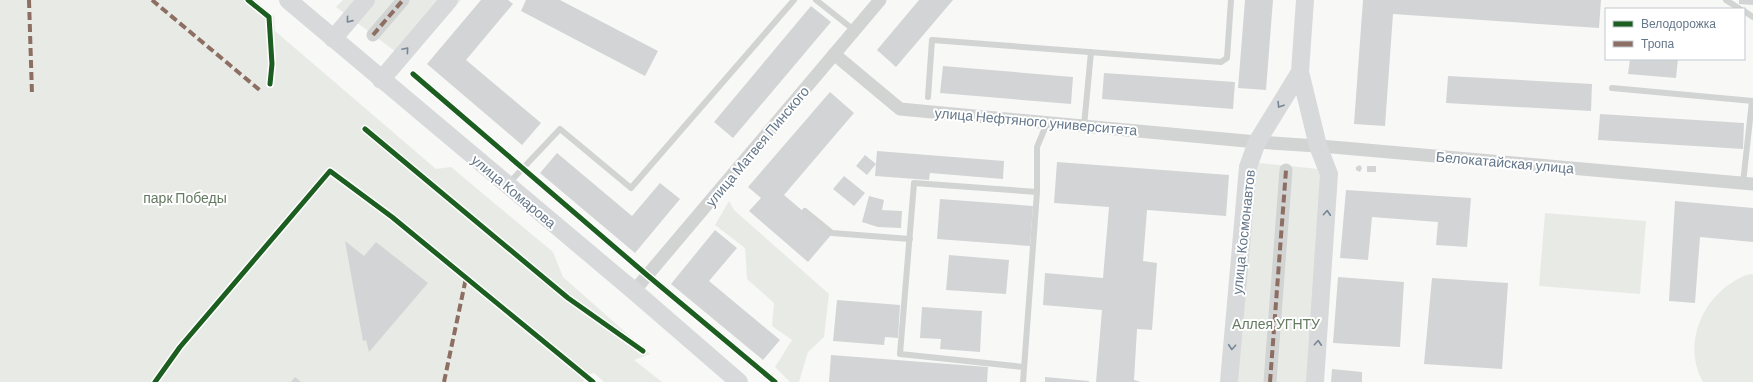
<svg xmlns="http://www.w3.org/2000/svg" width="1753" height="382" font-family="Barlow,sans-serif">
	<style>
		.green { fill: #e8ebe5 }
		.building { fill: #d3d4d5 }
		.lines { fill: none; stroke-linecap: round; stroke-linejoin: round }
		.lane { stroke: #d2d3d3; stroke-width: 6 }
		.street { stroke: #d2d3d3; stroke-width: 13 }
		.secondary { stroke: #d7d9db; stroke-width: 18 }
		.quiet { stroke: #8d6e63; stroke-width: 4; stroke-dasharray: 8 4; stroke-linecap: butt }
		.cycleway-casing { stroke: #fff; stroke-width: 8 }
		.cycleway { stroke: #1b5e20; stroke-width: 5 }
		.oneway { stroke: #768696 }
		.labels { text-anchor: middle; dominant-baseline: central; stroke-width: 4; stroke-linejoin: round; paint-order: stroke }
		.street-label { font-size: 14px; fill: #65778a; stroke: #fff }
		.park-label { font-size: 14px; fill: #657a61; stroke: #fff }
	</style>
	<rect width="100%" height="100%" fill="#f8f8f7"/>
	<path class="green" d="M0,0H255L274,16L275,31L436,169L451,167L553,252L563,277L650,354L634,360L662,382H604L594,373L583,376L584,382H0Z
		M343,0H461L408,61L336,7Z
		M1250,162L1318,169L1329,174L1315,382H1229Z
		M729,201L734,210L829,294L824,337L808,352L799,382H790L775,367L792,340L772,326L774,303L747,279L745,248L715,225Z
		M1545,213L1646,221L1640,294L1539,286Z
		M1753,274V382H1703C1683,347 1700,302 1733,282C1739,278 1746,274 1753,274Z"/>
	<path class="building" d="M481,0H508L513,4L466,60L541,123L522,145L427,64Z
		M526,0H560L658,51L645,76L521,11Z
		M919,0H953L896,67L877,50Z
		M1245,0H1273L1266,90L1238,88Z
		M1363,0H1601L1599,28L1393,14L1385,126L1354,124Z
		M1739,0H1753V5L1739,4Z
		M811,6L831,22L733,138L714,122Z
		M1630,59H1678L1676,78L1628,74Z
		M943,66L1073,77L1071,104L940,93Z
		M1104,73L1235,82L1233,109L1102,99Z
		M1448,76L1592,84L1591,111L1446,103Z
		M830,92L854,113L784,195L831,235L808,262L749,211L761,198L748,187Z
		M1600,114L1744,123L1743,149L1598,140Z
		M877,151L1004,161L1003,179L930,173L929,180L875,176Z
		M557,153L632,216L660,183L680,199L635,253L540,173Z
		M865,155L876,164L867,175L856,166Z
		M1057,162L1229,175L1226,216L1147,210L1143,261L1157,263L1152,330L1137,329L1134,380L1141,382H1096L1102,310L1043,305L1045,273L1103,278L1109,207L1054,203Z
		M1360,165L1362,168L1360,172L1356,170V167Z
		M1367,166H1376V172H1367Z
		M844,176L865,193L854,206L833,189Z
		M1346,190L1471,198L1467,247L1436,245L1438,222L1372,217L1368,260L1340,258Z
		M869,196L884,200L882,210L902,211L901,228L878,227L862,222Z
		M940,199L1033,206L1030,246L937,239Z
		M1675,201L1753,208V242L1700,237L1695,303L1669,301Z
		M715,230L737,248L709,281L780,340L763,360L671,284Z
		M345,241L364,256L376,242L428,283L369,352L366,340L363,341Z
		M949,255L1009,260L1006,294L946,290Z
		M1338,277L1404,282L1400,347L1333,343Z
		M1432,278L1508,283L1502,369L1424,364Z
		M837,300L900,305L898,338L885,337L884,345L833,341Z
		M922,307L982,311L980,352L940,349L941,339L920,338Z
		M831,355L988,367L987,382H829Z
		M1332,369L1362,372V382H1331Z
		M295,377L301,382H291Z
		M1045,377L1089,381V382H1045Z"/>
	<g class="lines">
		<path class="lane" d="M816,0L854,30
			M1726,0L1740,9
			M1744,11L1753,17
			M1612,88L1753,101
			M928,97L932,40L1221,62L1227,58L1231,0
			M1084,126L1091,52
			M1743,183L1752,101
			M508,184L560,129L631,188L794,0
			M805,211L832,233L910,239
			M1024,367L900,354L914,183L1037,192
			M1023,382L1037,192V147L1047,123"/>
		<path class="street" d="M373,35L403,0
			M834,54L900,109L1257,142L1332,147L1753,184
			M634,291L880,0
			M1270,382L1286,170"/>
		<path class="secondary" d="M288,0L634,291L739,382
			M1305,0L1300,72L1318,146L1329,174L1315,382
			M333,39L366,0
			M381,80L449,0
			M1229,382L1248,167L1257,142L1300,72"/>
		<path class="quiet" d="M29,0L32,94
			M152,0L262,92
			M373,35L403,0
			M444,382L466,278
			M1270,382L1286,170"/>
		<defs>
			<path id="cycleway" d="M248,0L269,17L272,64L270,84
				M413,74L647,275L775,382
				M365,129L568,298L643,351
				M155,382L180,347L330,171L392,217L593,382"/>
		</defs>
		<use href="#cycleway" class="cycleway-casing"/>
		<use href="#cycleway" class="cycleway"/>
	</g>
	<defs><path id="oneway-chevron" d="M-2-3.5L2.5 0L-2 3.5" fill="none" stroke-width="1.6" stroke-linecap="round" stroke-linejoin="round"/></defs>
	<g class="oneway">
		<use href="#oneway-chevron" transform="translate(349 20) rotate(129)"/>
		<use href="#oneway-chevron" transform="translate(406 50) rotate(-50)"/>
		<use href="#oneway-chevron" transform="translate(1280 105) rotate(122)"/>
		<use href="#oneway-chevron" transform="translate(1327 213) rotate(-86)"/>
		<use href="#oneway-chevron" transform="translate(1318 343) rotate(-86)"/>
		<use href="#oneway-chevron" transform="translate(1232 347) rotate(95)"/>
	</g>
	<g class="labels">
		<g class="street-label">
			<text transform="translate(1036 121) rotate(5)">улица Нефтяного университета</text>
			<text transform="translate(757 146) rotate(-50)">улица Матвея Пинского</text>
			<text transform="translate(1505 162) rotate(5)">Белокатайская улица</text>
			<text transform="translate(514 191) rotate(40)">улица Комарова</text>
			<text transform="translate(1243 232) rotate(-84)">улица Космонавтов</text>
		</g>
		<g class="park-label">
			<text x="185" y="197">парк Победы</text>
			<text x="1276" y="323">Аллея УГНТУ</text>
		</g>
	</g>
	<rect x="1605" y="8" width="140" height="52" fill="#ffffff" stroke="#c1c9d0"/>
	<rect x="1613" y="21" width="20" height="6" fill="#1b5e20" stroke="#c1c9d0"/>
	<text x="1641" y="28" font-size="12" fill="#65778a">Велодорожка</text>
	<rect x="1613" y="41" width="20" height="6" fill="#8d6e63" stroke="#c1c9d0"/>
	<text x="1641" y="48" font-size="12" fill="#65778a">Тропа</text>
</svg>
